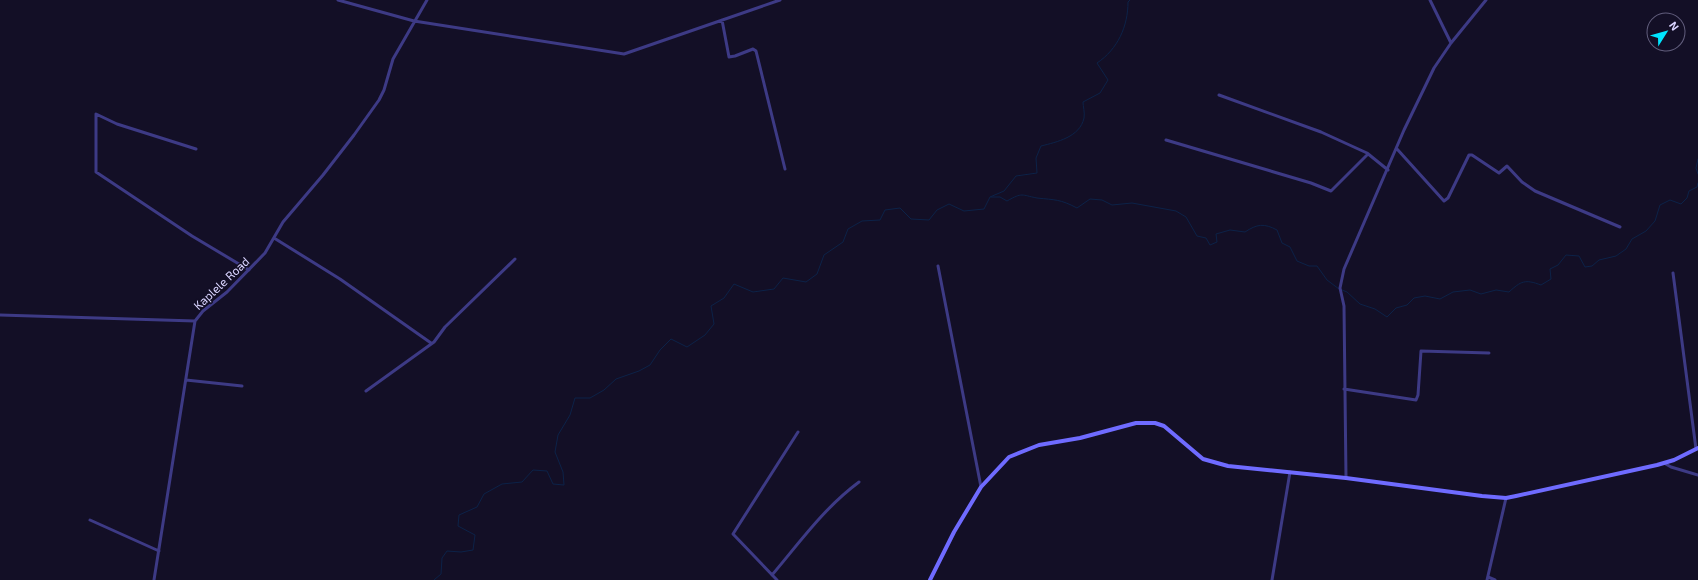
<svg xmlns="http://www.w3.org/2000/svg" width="1698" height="580" font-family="'Exo 2',sans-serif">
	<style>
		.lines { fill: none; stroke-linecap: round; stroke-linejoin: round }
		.stream { stroke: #0c2248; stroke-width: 1 }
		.street { stroke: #3d3a85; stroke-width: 3 }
		.secondary { stroke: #6f6bff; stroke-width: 4 }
		.labels { text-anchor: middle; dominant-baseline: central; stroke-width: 3; stroke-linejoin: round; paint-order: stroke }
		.street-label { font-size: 12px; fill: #d9d4ff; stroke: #130f26 }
	</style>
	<rect width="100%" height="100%" fill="#130f26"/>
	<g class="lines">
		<path class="stream" d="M1698,159L1696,168L1698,174
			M991,197H1000L1007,201C1023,192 1021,195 1037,198C1055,200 1060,199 1077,208L1090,199L1102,200L1112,205L1132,203L1176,211L1186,217L1197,236L1206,238L1210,245L1217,242L1216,234L1230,230L1245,232C1257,224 1264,223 1277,230L1282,243L1290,247L1297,261L1309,266H1317L1327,280L1339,289
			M1342,290L1347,292L1360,304L1375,309L1387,317L1396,308L1407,305L1414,298L1425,296L1440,299L1453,292L1470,290L1481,294L1496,290L1509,292C1521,281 1525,279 1541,285L1551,279L1550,269L1558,265L1566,255L1579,256L1585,267L1592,266L1599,260L1616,256L1626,249L1632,239L1646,231L1655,221L1660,205L1670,200L1681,204L1687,198L1689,191L1697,187L1698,183
			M434,580L441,574L442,558L447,551L461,552L473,550L475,535L458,526L459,515L477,507L484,494L502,484L522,482L533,470L547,471L553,484L564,485L563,472L555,452L558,435L570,415L575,398H590L604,390L616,379L639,371L650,365L660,350L671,339L687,347L705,335L714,324L711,306L724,298L734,284L753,292L774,289L783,278L806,282L817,274L824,255L843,242L848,229L862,221L880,220L885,210L900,208L911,219L929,220L937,210L949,204L964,211L984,209L990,197L1004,191L1016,176L1037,173L1036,158L1041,146C1057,142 1080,137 1084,118C1085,113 1083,106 1083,102L1100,93L1108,80L1097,63C1118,49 1128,26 1128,2L1130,0"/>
		<path class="street" d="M338,0L414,21L624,54L780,0
			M1430,0L1451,43
			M722,20L729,57L735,56L753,49L756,51L785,169
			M1219,95L1321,132L1367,153L1388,170
			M1166,140L1311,183L1331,191L1368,154
			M196,149L117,124L96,114V172L192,236L249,270
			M1397,149L1444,201L1448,198L1469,155H1472L1499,173L1507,166L1522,182L1535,191L1620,227
			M274,238L340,279L431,343
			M938,266L981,487
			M1673,273L1696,449
			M0,315L195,321
			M186,380L242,386
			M1344,389L1416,400L1418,395L1421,351L1489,353
			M366,391L434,342L445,327L515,259
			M1664,463L1671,467L1698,475
			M1346,478L1344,306L1340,288L1344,269L1404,130L1434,68L1451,43L1486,0
			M90,520L159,551
			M772,575C800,542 824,508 859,482
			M1488,577L1495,580
			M154,580L195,321L203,311L227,292L265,253L283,222L323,175L354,135L379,100L384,90L393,59L427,0
			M777,580L733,534L798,432
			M1272,580L1290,472
			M1487,580L1506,498"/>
		<path class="secondary" d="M930,580L954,532L981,487L1009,457L1039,445L1080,438L1136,423H1155L1164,426L1203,459L1228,466L1346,478L1482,496L1506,498L1516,496L1657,465L1674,460L1698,448"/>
	</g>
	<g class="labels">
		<g class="street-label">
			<text transform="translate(221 283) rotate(-43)">Kaplele Road</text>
		</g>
	</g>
	<g transform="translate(1666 32) rotate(53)"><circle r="19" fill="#130f26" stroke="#625e7d"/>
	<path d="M0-3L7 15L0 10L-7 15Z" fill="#00e5ff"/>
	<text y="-6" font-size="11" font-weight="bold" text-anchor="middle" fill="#d9d4ff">N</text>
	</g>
</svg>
